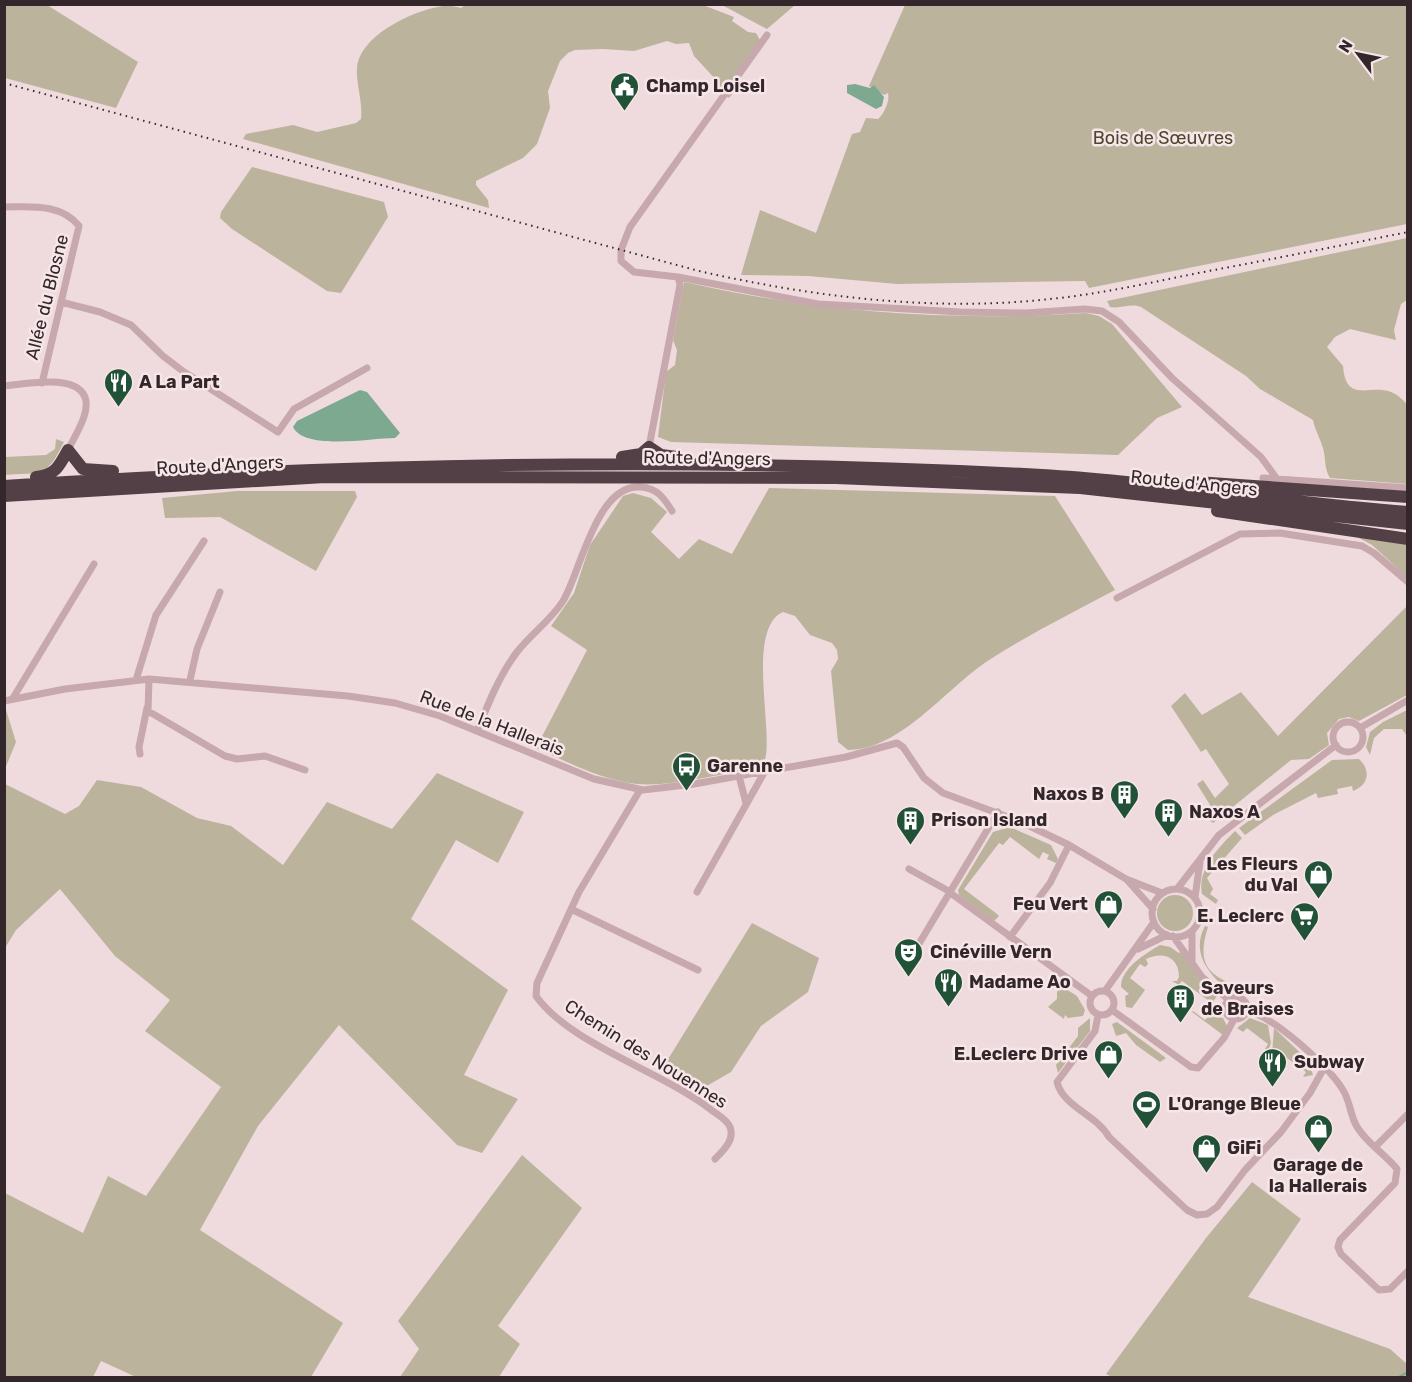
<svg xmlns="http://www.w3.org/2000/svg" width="1412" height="1382" font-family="Rubik,sans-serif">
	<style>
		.green { fill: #bcb39c }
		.water { fill: #7ca98f }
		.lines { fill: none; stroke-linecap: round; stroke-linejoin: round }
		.stream { stroke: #7ca98f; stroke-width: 2 }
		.street { stroke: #c6a8ad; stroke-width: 7 }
		.highway { stroke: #533f46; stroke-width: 12 }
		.rail { stroke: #33272b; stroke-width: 2; stroke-dasharray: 1.5 4.5; stroke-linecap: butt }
		.labels { text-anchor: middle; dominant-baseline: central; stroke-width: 5; stroke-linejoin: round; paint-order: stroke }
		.poi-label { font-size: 18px; font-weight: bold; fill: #33272b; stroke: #f7e6e8; text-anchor: start }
		.park-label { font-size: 18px; fill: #4f462e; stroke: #f7e6e8 }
		.street-label { font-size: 18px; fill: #33272b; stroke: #f7e6e8 }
	</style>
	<rect width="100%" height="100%" fill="#efdbdd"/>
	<path class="green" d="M467,4L703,5L734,17L732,21L748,32L756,33L760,40L744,65L736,90L729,98L722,94L718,82L694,56L689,43L676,44L667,41L634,51L603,49L575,50L568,53L560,61L548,91L550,108L537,144L523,158L476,181V185L488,200L489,208L243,139L246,134L293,125L317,132L356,123L361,119C363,102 356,85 357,68C360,35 414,10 443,6C449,5 456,7 461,8Z
		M4,5H47L138,62L116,108L5,78Z
		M722,5H795L767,29Z
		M905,5H1407V224L1089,288L1085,281L897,284L808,276L741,275L760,210L816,233L852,134L860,132L866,118L878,119C884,114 890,101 888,93L884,95L869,86Z
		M252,167L384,202L388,217L341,293L327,291L232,229L220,218L221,212Z
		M1407,238V300L1401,304L1394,330L1396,340L1350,329L1335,337L1327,347L1343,366C1346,404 1369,384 1391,392C1397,394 1403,400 1407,404V484L1330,478C1324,469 1326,458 1323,448C1320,438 1315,430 1313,420L1260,389L1246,376L1141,307C1130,303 1121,309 1110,307L1107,301Z
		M684,282C817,312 949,322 1086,313L1099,316L1112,324L1182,407L1157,418L1118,455L671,442L658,437L666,372L675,365L677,350L673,340Z
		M56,439L64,442C46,478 43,472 5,475V457L46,455L55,449Z
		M769,488L1055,496L1115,590C1072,613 1027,635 986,662C946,689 900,750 848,750L838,742L831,671L838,659L837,650L832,643L810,635L795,616L783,612C742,630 780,752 761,767C725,773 672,787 637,784C601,780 568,762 536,748L587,650L551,626L574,593L590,545L623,496L633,493L651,498L667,512L651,532L679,559L699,539L732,554Z
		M237,491H355L357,497L316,571L220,517L165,518L162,498Z
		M1359,536L1407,542V577L1372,545L1359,538Z
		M1407,606V695L1359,721L1349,717L1339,719L1327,733L1329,745L1309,759L1291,760L1213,823L1208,819L1215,813L1197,784L1203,780L1215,798L1229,784L1206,749L1201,752L1171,706L1185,693L1202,715L1241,692L1278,736Z
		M6,710L16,742L5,769L4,711Z
		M1407,710V736L1402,729H1384L1374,738L1370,755L1366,747L1370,732L1383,722Z
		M1359,759C1371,770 1369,785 1353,791L1352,786L1337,789L1338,794L1318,798L1316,793L1273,815L1245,835L1239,828L1332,760Z
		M437,773L524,812L498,863L456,840L411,919L508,990L464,1075L518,1099L482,1153L457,1145L339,1025L258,1126L200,1230L343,1323L311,1377H136L101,1361L93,1377H5V1193L83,1233L108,1176L146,1196L221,1087L145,1031L170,1000L115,956L60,889L16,930L5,948V784L65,814L79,806L97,780L141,787L197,818L231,826L283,865L327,802L392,829Z
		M1010,827L1051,845L1058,859L1056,863L1047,859L1049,855L1043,852L1039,859L1010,837L1003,845L999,843L964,889L997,914L999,916L994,921L959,895L958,890L993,832Z
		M1235,831L1242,838L1207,878L1213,889L1210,894L1218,900L1216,904L1202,894C1197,869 1219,847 1235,831Z
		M1157 913a18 18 0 1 1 36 0a18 18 0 1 1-36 0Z
		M752,923L819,958L808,992L761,1026L731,1072L698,1091L662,1069Z
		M1205,926L1208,927C1203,943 1199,962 1214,974C1220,979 1226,980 1231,986H1223C1205,970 1192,950 1205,926Z
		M1160,945L1170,947L1179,953L1182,951L1198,977L1217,996L1212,1003L1182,981L1179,985L1172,981H1177L1179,977C1179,956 1162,951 1146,959L1148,964L1145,967L1140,964L1130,978L1145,990L1132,1008L1126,1007L1125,996L1129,994L1121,987C1121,968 1145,954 1160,945Z
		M1061,986L1077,996L1085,1010L1083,1016L1068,1018L1065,1015L1064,1019L1048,1007L1057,999V992Z
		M1193,1011L1205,1020L1209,1016L1223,1018L1227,1026L1223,1035L1192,1012Z
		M1090,1018V1031L1058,1073L1056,1065L1078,1036V1028Z
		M1250,1018L1268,1025L1271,1043L1268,1051L1265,1049L1268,1044L1247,1028L1243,1032L1237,1028Z
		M1117,1022L1166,1058L1160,1062L1136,1045L1126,1033L1116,1036L1112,1024Z
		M1274,1028L1308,1060L1313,1075L1303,1077L1306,1072L1276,1050L1272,1054Z
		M522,1155L582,1208L498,1326L520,1344L499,1377H400L419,1349L398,1321Z
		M1252,1182L1301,1219L1248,1297L1390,1349L1407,1364V1377L1114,1378L1106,1374L1206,1238Z"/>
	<path class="water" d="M855,84L870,88L874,85L884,97L882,106L876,109L847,93V85Z
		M360,390L367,392L400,433L395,438C371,438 305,451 293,427L297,421Z"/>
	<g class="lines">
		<path class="stream" d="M1397,1378L1408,1372"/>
		<path class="street" d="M4,207C30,207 61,203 79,226L42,383
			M678,277L818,304L960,312L1026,313L1085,309L1102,311L1119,322L1172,378L1261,457L1277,479
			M61,302L100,312L131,325L163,356L184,372L278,432L294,409L367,368
			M4,386C25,384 81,372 86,401C88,417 74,437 68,450
			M649,447L680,285L678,277L634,272L621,261V250L630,227L767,35
			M1263,478L1408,488
			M1117,598L1240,534L1280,533L1362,546L1374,553L1408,582
			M149,679L148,711L225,756L237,759L265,756L305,770
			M136,680L156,615L204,541
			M190,680L197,649L220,592
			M13,698L94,564
			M4,701L65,689L149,679L348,696L395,703L440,716L594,779L643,790L694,784L846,757L897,743L903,747L924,778L943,793L1019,821L1069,845L1126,879L1162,893
			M1333 737a15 15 0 1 1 30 0a15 15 0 1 1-30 0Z
			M1360,728L1408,700
			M478,729C488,704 500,674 517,652C531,634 551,620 563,601C580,574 596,483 641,487C657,488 664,498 672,511
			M140,754L139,747L147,708
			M739,776L746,803
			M640,790L579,892L537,983L536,996C570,1044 661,1071 710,1109C716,1114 727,1119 730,1127C735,1140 723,1151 715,1159
			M909,869L945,889L1092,996
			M1128,881L1153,909
			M1177,889L1219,835L1336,745
			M1152 913a24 24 0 1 1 48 0a24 24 0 1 1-48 0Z
			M697,892L765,771
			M1195,897L1200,862
			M571,909L698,970
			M1192,931V961
			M1173,936L1202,977L1229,1000
			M1010,937L1050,883L1069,845
			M1138,949L1167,935
			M914,952L998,812
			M1105,991L1154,922
			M1090 1003a12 12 0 1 1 24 0a12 12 0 1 1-24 0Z
			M1225 1008a11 11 0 1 1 22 0a11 11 0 1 1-22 0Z
			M1112,1010L1191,1067L1198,1068L1224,1038L1234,1019
			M1246,1011C1273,1015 1329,1067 1343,1090C1350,1101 1350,1114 1356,1125C1365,1142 1385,1154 1397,1169L1395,1183L1340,1240L1338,1247L1341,1254L1379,1290L1390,1289L1408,1271
			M1098,1015L1095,1031L1057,1082C1063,1107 1097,1115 1109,1137L1187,1210L1197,1215L1207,1214L1217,1207L1245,1170L1281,1132L1310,1093L1324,1068
			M1376,1146L1408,1114"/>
		<path class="highway" d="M622,457L641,454L649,447L661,455L677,457
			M36,477C55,475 59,467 68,450L83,469L113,471
			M1196,482L1408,497
			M4,486C350,463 696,456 1042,475C1164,482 1285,503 1408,512
			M4,496L325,477L836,478L1080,488L1408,524
			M1217,511L1408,539"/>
		<path class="rail" d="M4,83L699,271C813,297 934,312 1050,299C1100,294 1149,283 1198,273C1268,260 1338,246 1408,232"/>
	</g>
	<defs>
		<symbol id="civic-pin" viewBox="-11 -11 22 30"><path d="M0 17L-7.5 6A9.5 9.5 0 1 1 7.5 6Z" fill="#215136" stroke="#f7e6e8"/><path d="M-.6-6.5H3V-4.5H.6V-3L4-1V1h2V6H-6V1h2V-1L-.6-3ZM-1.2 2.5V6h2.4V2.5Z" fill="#fff"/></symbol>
		<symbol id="restaurant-pin" viewBox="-11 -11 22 30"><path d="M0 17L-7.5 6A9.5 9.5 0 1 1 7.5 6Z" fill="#215136" stroke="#f7e6e8"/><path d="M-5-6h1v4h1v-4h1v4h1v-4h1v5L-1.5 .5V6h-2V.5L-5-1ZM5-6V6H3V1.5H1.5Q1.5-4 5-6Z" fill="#fff"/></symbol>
		<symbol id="bus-pin" viewBox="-11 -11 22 30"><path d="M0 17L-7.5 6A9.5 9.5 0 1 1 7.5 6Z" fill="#215136" stroke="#f7e6e8"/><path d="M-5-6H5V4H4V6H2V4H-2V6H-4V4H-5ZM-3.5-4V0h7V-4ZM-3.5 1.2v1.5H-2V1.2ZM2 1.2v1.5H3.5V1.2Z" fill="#fff"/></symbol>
		<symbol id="building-pin" viewBox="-11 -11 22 30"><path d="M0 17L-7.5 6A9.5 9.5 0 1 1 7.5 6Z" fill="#215136" stroke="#f7e6e8"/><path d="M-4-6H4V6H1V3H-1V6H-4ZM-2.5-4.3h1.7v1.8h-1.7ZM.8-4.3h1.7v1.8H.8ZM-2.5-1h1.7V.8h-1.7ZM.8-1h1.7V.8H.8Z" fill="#fff"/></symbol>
		<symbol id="shop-pin" viewBox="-11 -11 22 30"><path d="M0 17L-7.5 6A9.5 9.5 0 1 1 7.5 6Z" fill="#215136" stroke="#f7e6e8"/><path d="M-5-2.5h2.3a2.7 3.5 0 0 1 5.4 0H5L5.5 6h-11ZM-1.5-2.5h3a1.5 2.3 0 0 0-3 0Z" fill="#fff"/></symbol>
		<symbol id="supermarket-pin" viewBox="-11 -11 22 30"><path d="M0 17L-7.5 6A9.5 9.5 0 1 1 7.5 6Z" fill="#215136" stroke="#f7e6e8"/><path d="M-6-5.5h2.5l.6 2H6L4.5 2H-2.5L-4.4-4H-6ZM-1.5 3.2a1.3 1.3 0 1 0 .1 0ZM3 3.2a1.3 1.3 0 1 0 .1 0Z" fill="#fff"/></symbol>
		<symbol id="theatre-pin" viewBox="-11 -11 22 30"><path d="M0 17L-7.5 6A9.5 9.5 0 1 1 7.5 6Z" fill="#215136" stroke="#f7e6e8"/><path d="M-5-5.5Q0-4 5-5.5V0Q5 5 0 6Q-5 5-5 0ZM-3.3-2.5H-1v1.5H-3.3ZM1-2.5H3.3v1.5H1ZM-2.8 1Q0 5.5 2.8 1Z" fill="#fff"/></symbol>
		<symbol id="stadium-pin" viewBox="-11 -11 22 30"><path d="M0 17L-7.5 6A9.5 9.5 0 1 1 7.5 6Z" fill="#215136" stroke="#f7e6e8"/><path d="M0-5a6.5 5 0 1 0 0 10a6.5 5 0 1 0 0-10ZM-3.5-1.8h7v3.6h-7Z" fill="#fff"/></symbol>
	</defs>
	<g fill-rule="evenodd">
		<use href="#civic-pin" x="608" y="70" width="33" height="45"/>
		<use href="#restaurant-pin" x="102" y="366" width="33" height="45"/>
		<use href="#bus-pin" x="670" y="750" width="33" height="45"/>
		<use href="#building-pin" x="1108" y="778" width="33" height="45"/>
		<use href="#building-pin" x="1152" y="796" width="33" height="45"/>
		<use href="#building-pin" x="894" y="804" width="33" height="45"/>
		<use href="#shop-pin" x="1302" y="858" width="33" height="45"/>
		<use href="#shop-pin" x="1092" y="888" width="33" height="45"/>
		<use href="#supermarket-pin" x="1288" y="900" width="33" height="45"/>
		<use href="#theatre-pin" x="892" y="936" width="33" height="45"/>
		<use href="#restaurant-pin" x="932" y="966" width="33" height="45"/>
		<use href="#building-pin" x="1164" y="982" width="33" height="45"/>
		<use href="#shop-pin" x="1092" y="1038" width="33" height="45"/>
		<use href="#restaurant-pin" x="1256" y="1046" width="33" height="45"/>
		<use href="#stadium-pin" x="1130" y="1088" width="33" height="45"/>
		<use href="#shop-pin" x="1302" y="1112" width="33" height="45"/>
		<use href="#shop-pin" x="1190" y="1132" width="33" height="45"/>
	</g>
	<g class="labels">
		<g class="poi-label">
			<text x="646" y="86">Champ Loisel</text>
			<text x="139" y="382">A La Part</text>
			<text x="707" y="766">Garenne</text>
			<text x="1104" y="794" text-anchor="end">Naxos B</text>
			<text x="1189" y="812">Naxos A</text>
			<text x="931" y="820">Prison Island</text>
			<text x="1298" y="864" text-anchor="end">Les Fleurs<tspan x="1298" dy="21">du Val</tspan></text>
			<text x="1088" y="904" text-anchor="end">Feu Vert</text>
			<text x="1284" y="916" text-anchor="end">E. Leclerc</text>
			<text x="930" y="952">Cinéville Vern</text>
			<text x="969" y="982">Madame Ao</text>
			<text x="1201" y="988">Saveurs<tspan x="1201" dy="21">de Braises</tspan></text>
			<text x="1088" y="1054" text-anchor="end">E.Leclerc Drive</text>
			<text x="1294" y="1062">Subway</text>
			<text x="1168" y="1104">L'Orange Bleue</text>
			<text x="1227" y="1148">GiFi</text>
			<text x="1318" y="1165" text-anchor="middle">Garage de<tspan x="1318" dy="21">la Hallerais</tspan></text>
		</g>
		<g class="park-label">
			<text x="1163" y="138">Bois de Sœuvres</text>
		</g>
		<g class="street-label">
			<text transform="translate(47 297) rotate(-76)">Allée du Blosne</text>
			<text transform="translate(707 458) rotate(1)">Route d'Angers</text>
			<text transform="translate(220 465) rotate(-3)">Route d'Angers</text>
			<text transform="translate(1194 483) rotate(6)">Route d'Angers</text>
			<text transform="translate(492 723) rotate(21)">Rue de la Hallerais</text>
			<text transform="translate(646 1054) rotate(32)">Chemin des Nouennes</text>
		</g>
	</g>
	<rect width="1412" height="1382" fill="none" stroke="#33272b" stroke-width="12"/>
	<g transform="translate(1358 54) rotate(302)" stroke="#f7e6e8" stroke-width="4.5" paint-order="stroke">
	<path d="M0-4.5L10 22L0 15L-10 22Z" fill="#33272b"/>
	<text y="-9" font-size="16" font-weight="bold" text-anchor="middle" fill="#33272b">N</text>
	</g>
</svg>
